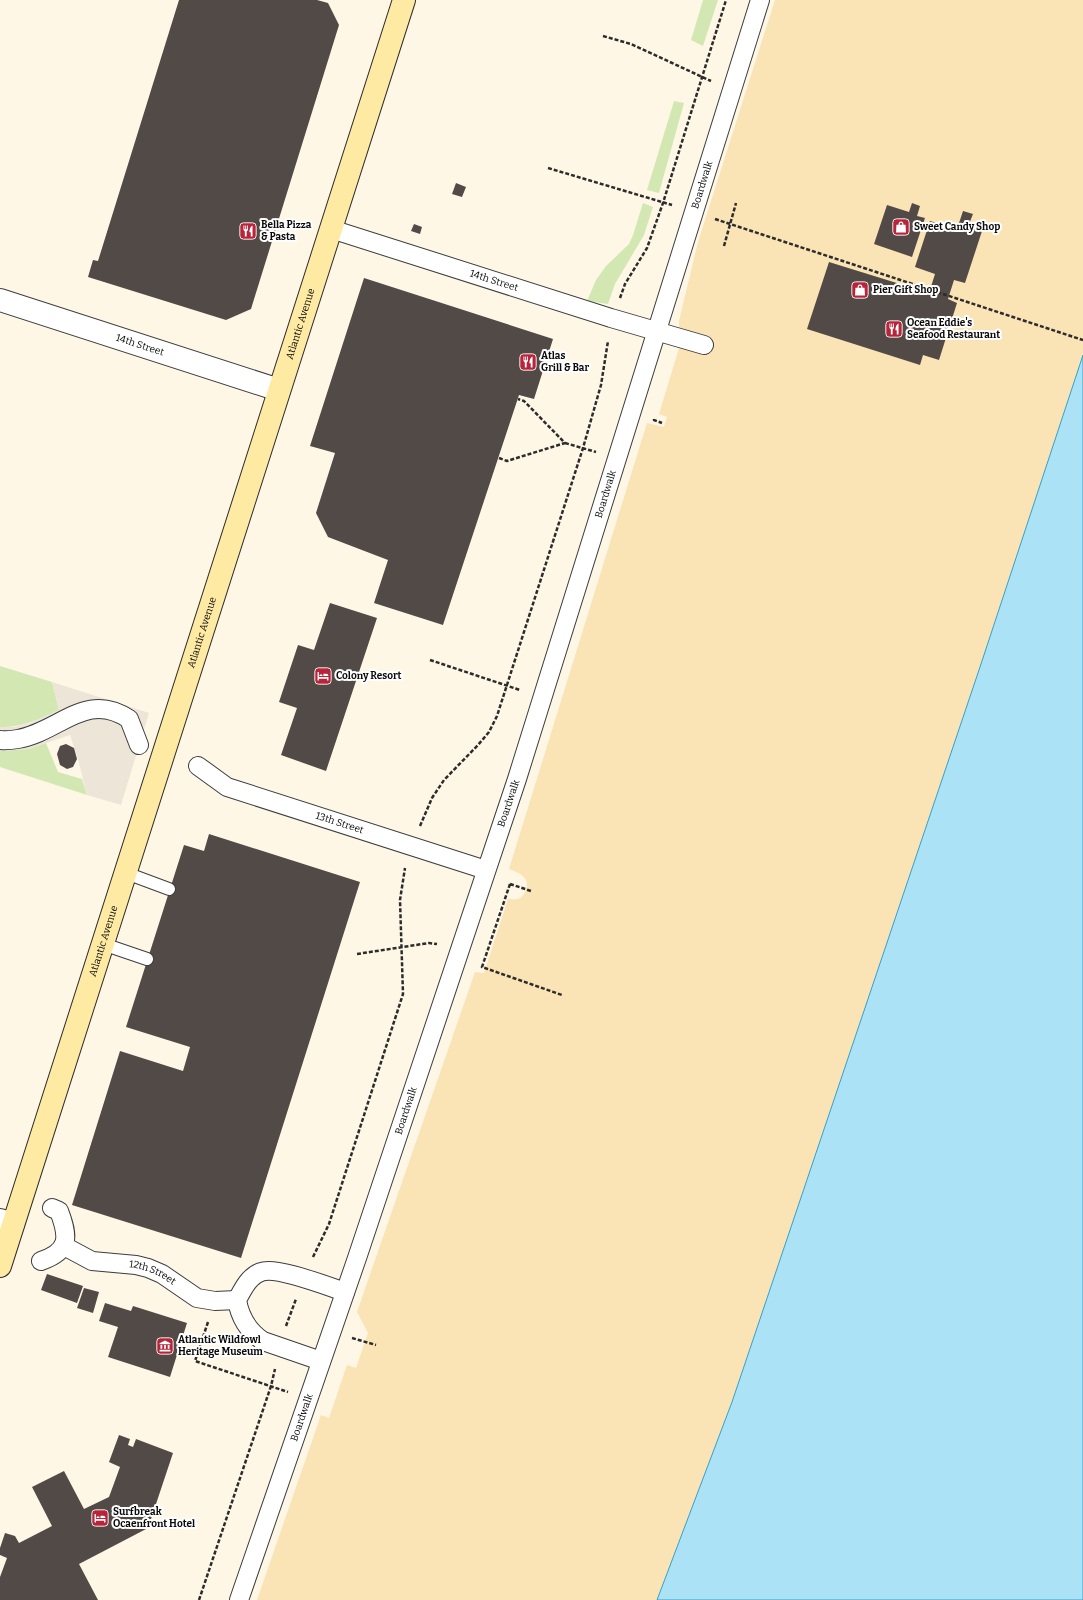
<svg xmlns="http://www.w3.org/2000/svg" width="1083" height="1600" font-family="Bitter,serif">
	<style>
		.green { fill: #d3e7b2 }
		.sand { fill: #fae3b4 }
		.plaza { fill: #ece5d8 }
		.water { fill: #ace2f5; stroke: #349fcb }
		.building { fill: #524a46 }
		.lines { fill: none; stroke-linecap: round; stroke-linejoin: round }
		.service-casing { stroke: #3d3d3d; stroke-width: 14 }
		.pedestrian-casing { stroke: #3d3d3d; stroke-width: 20 }
		.minor-casing { stroke: #3d3d3d; stroke-width: 24 }
		.secondary-casing { stroke: #2c2c2c; stroke-width: 24 }
		.path { stroke: #2c2c2c; stroke-width: 2.5; stroke-dasharray: 4 2; stroke-linecap: butt }
		.service { stroke: #fff; stroke-width: 12 }
		.pedestrian { stroke: #fff; stroke-width: 18 }
		.minor { stroke: #fff; stroke-width: 22 }
		.secondary { stroke: #feeaa2; stroke-width: 22 }
		.labels { text-anchor: middle; dominant-baseline: central; stroke-width: 4; stroke-linejoin: round; paint-order: stroke }
		.street-label { font-size: 10px; fill: #0a0a0a; stroke: #fff }
		.poi-label { font-size: 10px; font-weight: bold; fill: #0a0a0a; stroke: #fff; text-anchor: start }
	</style>
	<rect width="100%" height="100%" fill="#fff7e6"/>
	<path class="green" d="M703,0H718L703,46L691,40Z
		M674,101L684,103L659,193L647,190Z
		M643,203L653,207L644,235L615,284L608,304L587,301L596,280L606,266L629,244L633,235Z
		M0,666L52,682L59,710C40,719 21,728 0,727Z
		M46,743L58,772L82,779L87,795L0,767V751L28,749Z"/>
	<path class="sand" d="M775,0H1083V355L979,670L732,1402L657,1600H257L321,1415L329,1418L347,1365L356,1368L368,1333L357,1312L475,972L484,973L508,899C511,899 515,900 518,899C526,896 530,883 524,877C520,873 514,871 509,869L647,423L664,427L667,417L659,414L680,345L679,321L698,242Z"/>
	<path class="plaza" d="M52,682L149,713L121,805L87,795L78,759L70,735L28,749L0,751V727H14L30,723L59,710Z"/>
	<path class="water" d="M1083,355V1600H657L732,1402L979,670Z"/>
	<path class="building" d="M179,0H317L328,3L339,25L251,309L226,320L88,277L93,260L98,261Z
		M456,183L466,187L462,197L452,194Z
		M912,203L920,206L917,216L925,218L912,257L874,244L887,205L909,212Z
		M963,211L973,214L969,224L983,228L965,283L954,280L948,299L957,303L939,360L923,355L920,365L807,329L829,262L929,293L935,274L915,267L930,221L957,229Z
		M414,224L422,227L420,234L411,231Z
		M364,278L553,339L534,399L519,395L443,625L374,603L388,560L328,537L316,513L335,453L310,446Z
		M330,603L377,618L326,771L281,755L297,708L279,702L298,645L314,650Z
		M66,744L74,748L77,759L73,767L67,769L60,765L57,754L60,746Z
		M209,834L360,882L241,1258L72,1205L120,1051L183,1071L190,1047L126,1027L184,845L204,851Z
		M47,1274L83,1286L77,1303L41,1290Z
		M84,1288L99,1292L93,1313L77,1308Z
		M105,1303L131,1311L133,1306L187,1323L170,1377L108,1357L118,1327L99,1321Z
		M119,1435L130,1439L128,1445L133,1447L136,1439L173,1453L148,1528L79,1564L98,1600H0V1577L7,1558L0,1555V1548L5,1533L15,1536L19,1543L52,1526L32,1487L64,1471L84,1509L109,1497L120,1467L109,1462Z"/>
	<g class="lines">
		<defs>
			<path id="service" d="M126,873L169,889
				M103,944L147,959"/>
			<g id="pedestrian">
				<path id="s1" d="M331,229L611,318L704,345"/>
				<path d="M0,740C6,741 12,740 18,739C59,732 86,690 129,719L139,745"/>
				<path id="s2" d="M198,766L227,787L486,870"/>
				<path id="s3" d="M64,1246L92,1261L136,1265L148,1268L162,1274L197,1298L215,1301L237,1300"/>
				<path d="M41,1261C70,1251 69,1237 59,1211L52,1208"/>
				<path d="M321,1361L263,1341C248,1331 240,1318 237,1300C243,1289 249,1276 261,1272C276,1266 327,1286 345,1292"/>
				<path id="s4" d="M239,1600L357,1258L517,779L760,0"/>
			</g>
			<g id="minor">
				<path id="s5" d="M0,300L279,390"/>
				<path d="M0,1220L13,1224"/>
			</g>
			<g id="secondary">
				<path id="s6" d="M0,1266L404,0"/>
			</g>
		</defs>
		<use href="#service" class="service-casing"/>
		<use href="#pedestrian" class="pedestrian-casing"/>
		<use href="#minor" class="minor-casing"/>
		<use href="#secondary" class="secondary-casing"/>
		<path class="path" d="M603,36L631,44L711,81
			M548,168L672,205
			M715,219L1083,340
			M724,246L736,203
			M620,298L625,284L647,248L663,203L726,0
			M654,419V420L662,423
			M565,443L596,452
			M499,458L507,461L565,443L524,401L518,399
			M430,660L520,690
			M420,826L432,798L444,780L478,745L489,732L497,716L583,448L601,385L608,341
			M510,884L482,967L562,995
			M510,884L531,891
			M357,954L429,943L437,944
			M313,1257L329,1224L403,994L400,900L405,868
			M208,1322L195,1361L288,1392
			M286,1326L296,1299
			M352,1338L376,1345
			M199,1600L271,1386L275,1369"/>
		<use href="#service" class="service"/>
		<use href="#pedestrian" class="pedestrian"/>
		<use href="#minor" class="minor"/>
		<use href="#secondary" class="secondary"/>
	</g>
	<defs>
		<symbol id="shop-square" viewBox="-11 -11 22 22"><rect x="-9" y="-9" width="18" height="18" rx="4" fill="#b7253b" stroke="#fff"/><path d="M-5-2.5h2.3a2.7 3.5 0 0 1 5.4 0H5L5.5 6h-11ZM-1.5-2.5h3a1.5 2.3 0 0 0-3 0Z" fill="#fff"/></symbol>
		<symbol id="restaurant-square" viewBox="-11 -11 22 22"><rect x="-9" y="-9" width="18" height="18" rx="4" fill="#b7253b" stroke="#fff"/><path d="M-5-6h1v4h1v-4h1v4h1v-4h1v5L-1.5 .5V6h-2V.5L-5-1ZM5-6V6H3V1.5H1.5Q1.5-4 5-6Z" fill="#fff"/></symbol>
		<symbol id="hotel-square" viewBox="-11 -11 22 22"><rect x="-9" y="-9" width="18" height="18" rx="4" fill="#b7253b" stroke="#fff"/><path d="M-6-4.5h1.5V1H6V5H4.5V3h-9V5H-6ZM-4 0a1.8 1.8 0 1 1 3.6 0ZM.5 0V-2.5h3Q6-2.5 6 0Z" fill="#fff"/></symbol>
		<symbol id="museum-square" viewBox="-11 -11 22 22"><rect x="-9" y="-9" width="18" height="18" rx="4" fill="#b7253b" stroke="#fff"/><path d="M0-6L6-3V-2H-6V-3ZM-5-1h2V3h-2ZM-1-1h2V3h-2ZM3-1h2V3H3ZM-6 4H6V6H-6Z" fill="#fff"/></symbol>
	</defs>
	<g fill-rule="evenodd">
		<use href="#shop-square" x="891" y="217" width="20" height="20"/>
		<use href="#restaurant-square" x="238" y="221" width="20" height="20"/>
		<use href="#shop-square" x="850" y="280" width="20" height="20"/>
		<use href="#restaurant-square" x="884" y="319" width="20" height="20"/>
		<use href="#restaurant-square" x="518" y="352" width="20" height="20"/>
		<use href="#hotel-square" x="313" y="666" width="20" height="20"/>
		<use href="#museum-square" x="155" y="1336" width="20" height="20"/>
		<use href="#hotel-square" x="90" y="1508" width="20" height="20"/>
	</g>
	<g class="labels">
		<g class="street-label">
			<text stroke="none"><textPath href="#s4" startOffset="1489">Boardwalk</textPath></text>
			<text stroke="none"><textPath href="#s1" startOffset="171">14th Street</textPath></text>
			<text stroke="none"><textPath href="#s6" startOffset="989">Atlantic Avenue</textPath></text>
			<text stroke="none"><textPath href="#s5" startOffset="147">14th Street</textPath></text>
			<text stroke="none"><textPath href="#s4" startOffset="1165">Boardwalk</textPath></text>
			<text stroke="none"><textPath href="#s6" startOffset="665">Atlantic Avenue</textPath></text>
			<text stroke="none"><textPath href="#s4" startOffset="841">Boardwalk</textPath></text>
			<text stroke="none"><textPath href="#s2" startOffset="154">13th Street</textPath></text>
			<text stroke="none"><textPath href="#s6" startOffset="341">Atlantic Avenue</textPath></text>
			<text stroke="none"><textPath href="#s4" startOffset="517">Boardwalk</textPath></text>
			<text stroke="none"><textPath href="#s3" startOffset="94">12th Street</textPath></text>
			<text stroke="none"><textPath href="#s4" startOffset="193">Boardwalk</textPath></text>
		</g>
		<g class="poi-label">
			<text x="261" y="225">Bella Pizza<tspan x="261" dy="12">&amp; Pasta</tspan></text>
			<text x="914" y="227">Sweet Candy Shop</text>
			<text x="873" y="290">Pier Gift Shop</text>
			<text x="907" y="323">Ocean Eddie's<tspan x="907" dy="12">Seafood Restaurant</tspan></text>
			<text x="541" y="356">Atlas<tspan x="541" dy="12">Grill &amp; Bar</tspan></text>
			<text x="336" y="676">Colony Resort</text>
			<text x="178" y="1340">Atlantic Wildfowl<tspan x="178" dy="12">Heritage Museum</tspan></text>
			<text x="113" y="1512">Surfbreak<tspan x="113" dy="12">Ocaenfront Hotel</tspan></text>
		</g>
	</g>
</svg>
